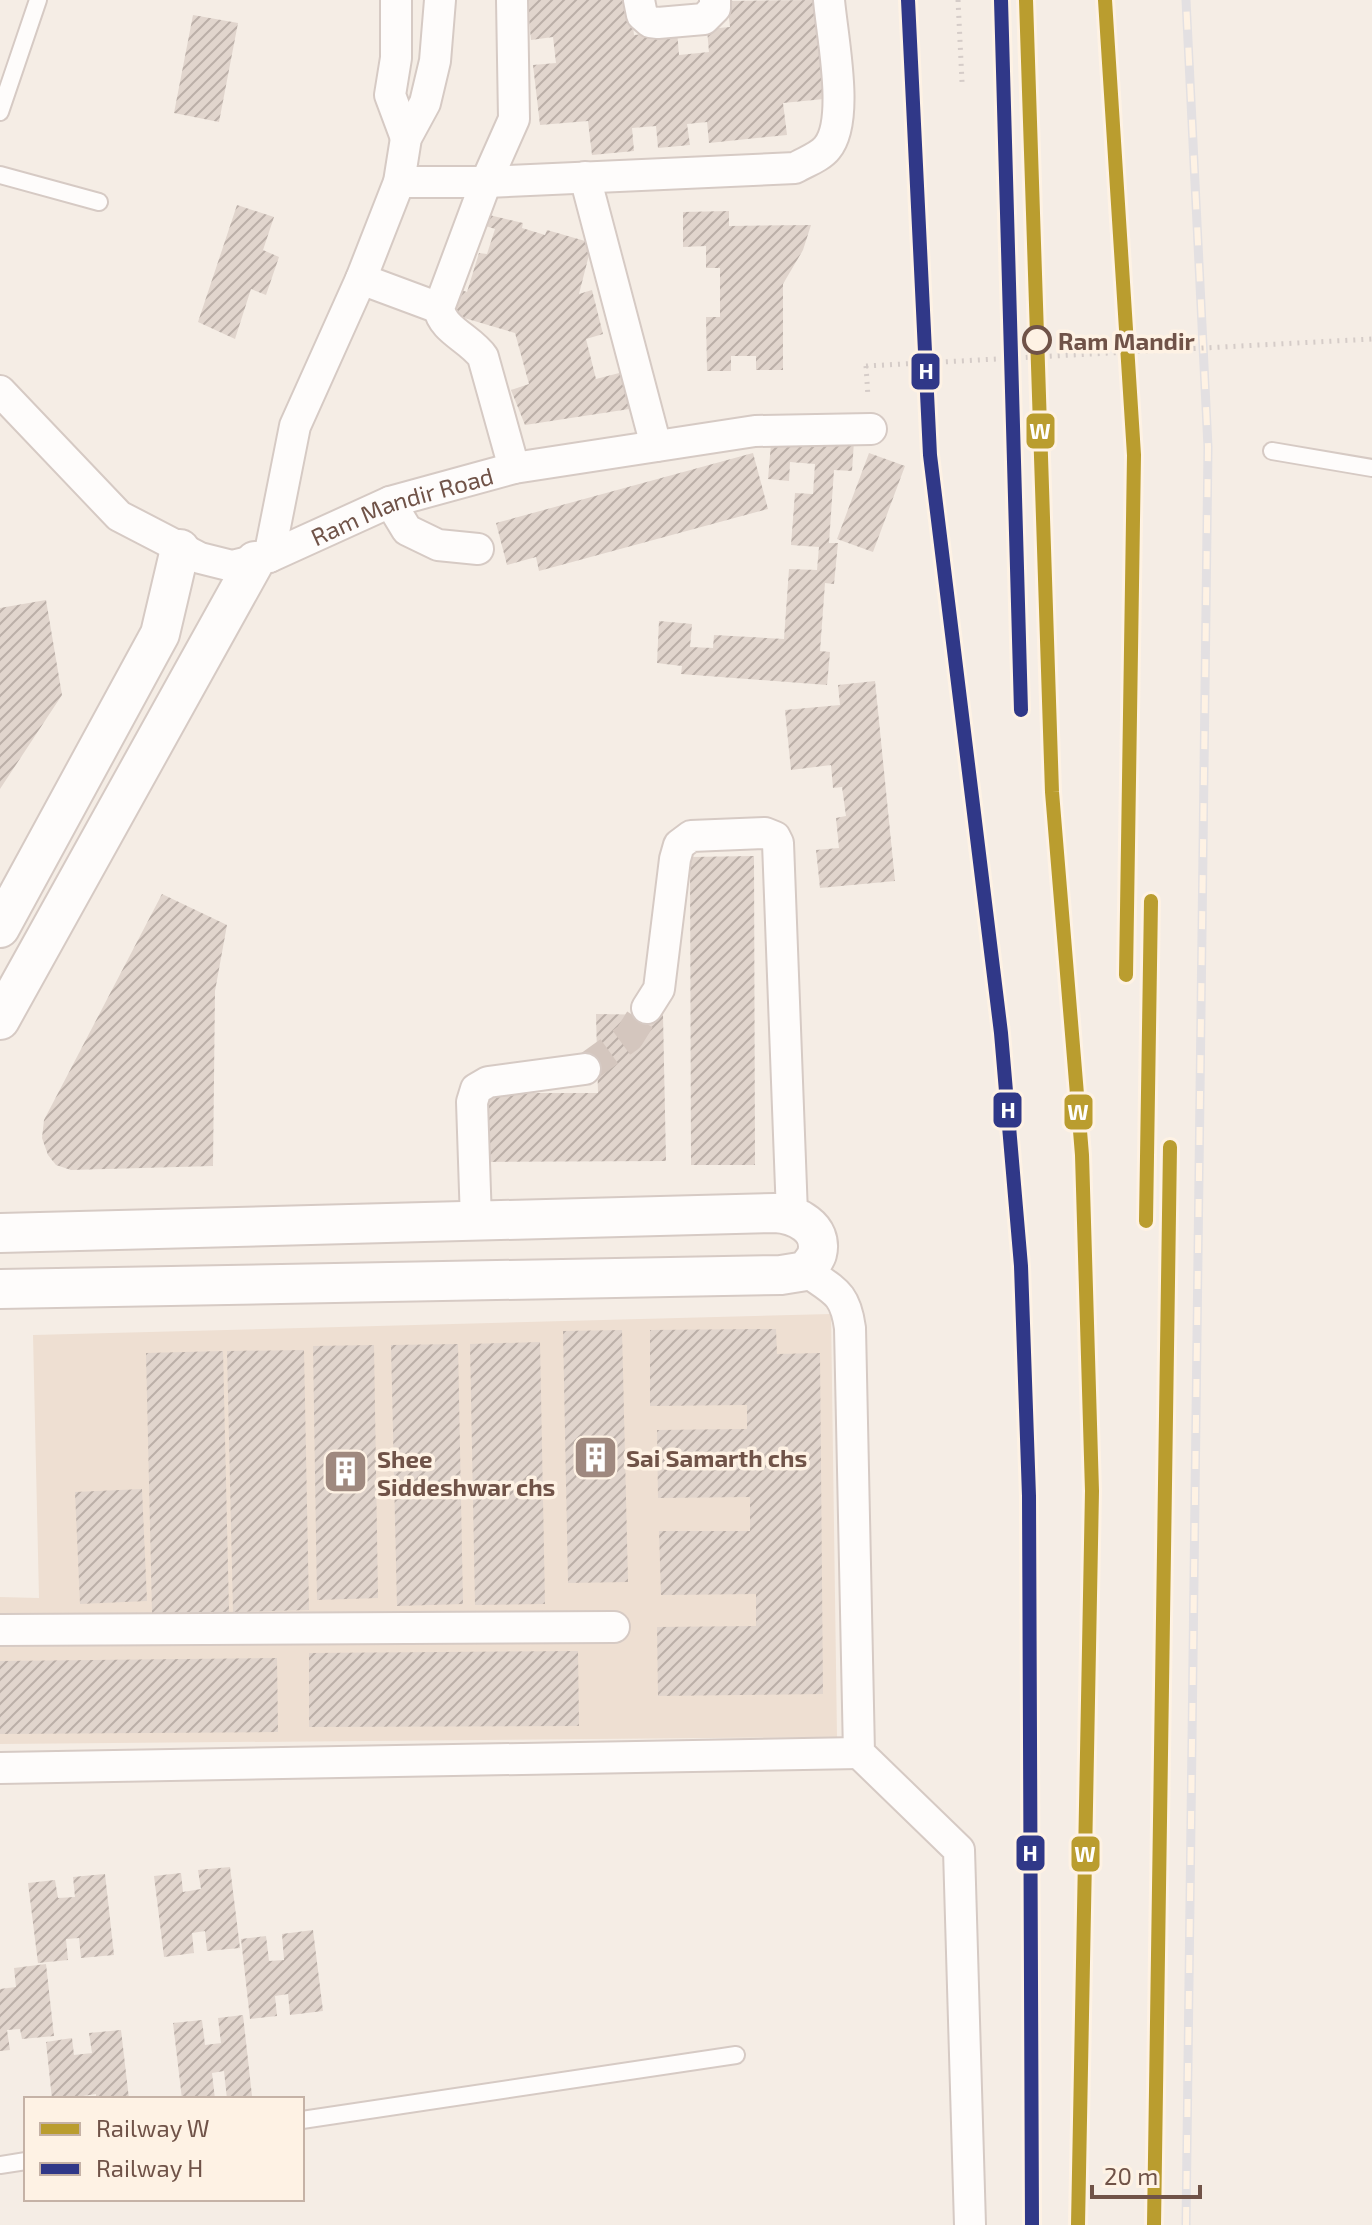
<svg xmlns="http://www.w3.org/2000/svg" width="1372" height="2225" font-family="'Exo 2',sans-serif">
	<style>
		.residential { fill: #eedfd2 }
		.building { fill: url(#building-hatch) }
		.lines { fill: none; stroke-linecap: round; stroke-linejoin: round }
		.minor-tunnel { stroke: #d4c6be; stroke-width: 30; stroke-dasharray: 30 15; stroke-linecap: butt }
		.service-casing { stroke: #d6cac4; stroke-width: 20 }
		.minor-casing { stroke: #d6cac4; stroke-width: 34 }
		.tertiary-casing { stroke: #d6cac4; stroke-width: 42 }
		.path { stroke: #d5ccc8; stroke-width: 5; stroke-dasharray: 2 6; stroke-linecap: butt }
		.service { stroke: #fefcfb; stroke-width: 16 }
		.minor { stroke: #fefcfb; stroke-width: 30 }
		.tertiary { stroke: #fefcfb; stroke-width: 38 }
		.rail-casing { stroke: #e3e0e2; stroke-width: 9 }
		.rail { stroke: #fef2e4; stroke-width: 6; stroke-dasharray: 18; stroke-linecap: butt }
		.path-bridge { stroke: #d5ccc8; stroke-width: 5; stroke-dasharray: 2 6; stroke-linecap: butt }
		.rail-1-casing { stroke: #fef2e4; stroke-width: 20 }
		.rail-2-casing { stroke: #fef2e4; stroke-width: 20 }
		.rail-1 { stroke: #ba9d2f; stroke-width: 14 }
		.rail-2 { stroke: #303888; stroke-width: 14 }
		.stop-dot { fill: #fef2e4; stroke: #705348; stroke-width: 4 }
		.labels { text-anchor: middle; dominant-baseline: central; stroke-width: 7; stroke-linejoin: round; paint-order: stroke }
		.stop-label { font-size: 24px; font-weight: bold; fill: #705348; stroke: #fef2e4; text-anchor: start }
		.street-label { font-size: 24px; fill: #705348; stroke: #fef2e4 }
		.poi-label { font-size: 24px; font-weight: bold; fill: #705348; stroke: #fef2e4; text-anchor: start }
		.line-badge { stroke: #fef2e4; stroke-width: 3 }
		.badge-label { font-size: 22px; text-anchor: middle; font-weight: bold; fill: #fff }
	</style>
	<defs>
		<pattern id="building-hatch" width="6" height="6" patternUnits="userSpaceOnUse" patternTransform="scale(2)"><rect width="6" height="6" fill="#e1d5cd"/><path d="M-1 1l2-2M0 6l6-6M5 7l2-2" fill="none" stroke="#bbafa8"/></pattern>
	</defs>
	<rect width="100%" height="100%" fill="#f5ede5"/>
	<path class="residential" d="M831,1314L837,1737L0,1744V1597L39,1598L33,1335Z"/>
	<path class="building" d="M527,0H630L634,35L677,31L679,55L709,52L707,29L730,27L727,1L813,0L824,99L783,103L787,135L709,143L707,122L687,124L690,145L658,148L656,126L632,128L634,151L592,155L588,121L540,125L533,65L556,63L553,37L531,40Z
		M193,15L238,23L219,122L174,113Z
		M237,205L274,217L263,250L279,257L266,295L251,289L235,339L198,322Z
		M729,211V226L811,225L803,250L783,284V370H756V356H731V371H707L706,317H720V268H706V246L683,247V212Z
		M485,214L523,223L522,228L545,235L547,230L592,243L579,294L592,290L603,334L586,339L596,379L627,371L636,408L525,425L511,390L529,384L515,333L454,315L461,290L467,292L479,253L487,254L495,229L480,224Z
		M824,439L854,441L852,471L834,470L829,543H838L834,584L825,583L820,651L830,652L827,685L681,674L682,666L657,663L659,621L692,624L690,647L713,648L714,635L784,639L789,569L817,570L819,547L791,545L795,493L813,494L815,464L790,462L789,481L768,479L771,444L823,447Z
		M753,453L768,509L539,571L536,557L507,565L496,523Z
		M869,453L905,466L873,552L837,539Z
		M46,600L62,695L0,789V608Z
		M875,681L895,881L820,888L816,850L839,848L836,818L846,816L842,787L833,788L831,765L791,770L785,710L840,705L838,685Z
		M754,856L755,1165H691L690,857Z
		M162,894L227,925L215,991L213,1166L71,1170L56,1165L48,1155L42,1138L44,1120Z
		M596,1014L663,1015L666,1161L481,1162L480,1093H598Z
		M776,1329L777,1354L820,1353L823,1694L658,1696L657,1627L756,1626V1594L661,1595L659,1531H750V1497L658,1498L657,1430L747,1429V1405L650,1406V1330Z
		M622,1330L628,1582L568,1583L563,1331Z
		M540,1342L545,1604L475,1605L470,1344Z
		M458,1344L463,1604L397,1606L391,1345Z
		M374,1345L378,1598L317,1600L313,1346Z
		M304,1350L309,1610L233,1612L227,1351Z
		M223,1351L229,1612L152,1613L146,1353Z
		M142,1489L147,1601L80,1604L75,1492Z
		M578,1651L579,1726L309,1727V1653Z
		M277,1658L278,1732L0,1734V1661Z
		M230,1867L240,1948L207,1951L205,1931L192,1933L194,1953L164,1957L154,1876L181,1873L183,1892L201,1889L198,1870Z
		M105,1874L114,1955L81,1958L79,1938L66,1939L68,1960L38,1963L28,1883L55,1880L58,1898L75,1897L73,1877Z
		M313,1930L323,2011L290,2015L288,1994L275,1996L277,2016L250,2019L241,1939L266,1936L269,1961L284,1960L282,1934Z
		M46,1964L54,2036L22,2039L20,2029L7,2030L10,2050L0,2051V1989L16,1987L14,1968Z
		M243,2015L252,2096L227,2099L224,2071L212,2073L215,2099H182L173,2023L202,2020L205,2045L221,2043L218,2018Z
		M121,2030L129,2099H96V2094L83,2096V2099H52L46,2042L72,2038L74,2055L92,2053L89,2033Z"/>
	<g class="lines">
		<path class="minor-tunnel" d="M585,1069L629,1037L647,1008"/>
		<defs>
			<path id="service" d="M0,112L38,0
				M0,175L99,202
				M1272,451L1372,468
				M302,2120L736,2055
				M0,2165L26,2161"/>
			<g id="minor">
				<path d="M396,0V58L390,95L406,138"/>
				<path d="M512,0L514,119L486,182L439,308C442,330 471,339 483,357L514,468"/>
				<path d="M639,0L642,15L650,22L658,23L704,19L715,8V0"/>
				<path d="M585,177L656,446"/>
				<path d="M399,182H486L795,168C805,162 820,157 827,148C850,121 832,36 829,0"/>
				<path d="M361,279L439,308"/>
				<path id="s1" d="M0,391L119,516L200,558L232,566L269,557L390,502L514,468L755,431L871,429"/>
				<path d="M390,502L407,530L438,545L478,549"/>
				<path d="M269,557L295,426L361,279L399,182L406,138L425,103L435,61L440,0"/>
				<path d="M647,1008L659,989L675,859L679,845L691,836L765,833L775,837L778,843L792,1214"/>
				<path d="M476,1221L472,1102L476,1089L488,1082L585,1069"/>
				<path d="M806,1271C834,1291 845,1292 850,1328L859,1753L959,1850L970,2225"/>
				<path d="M0,1630L614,1627"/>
				<path d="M0,1768L859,1753"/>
			</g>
			<path id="tertiary" d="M0,928L160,634L180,549
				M0,1020L255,561
				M0,1233L775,1213C795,1214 824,1227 817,1254C816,1259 809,1266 806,1271L781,1275L0,1289"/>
		</defs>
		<use href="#service" class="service-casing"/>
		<use href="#minor" class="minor-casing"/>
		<use href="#tertiary" class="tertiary-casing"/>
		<path class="path" d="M958,0L962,82
			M866,366L868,397"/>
		<use href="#service" class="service"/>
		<use href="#minor" class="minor"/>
		<use href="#tertiary" class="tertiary"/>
		<defs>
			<path id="rail" d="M1186,2225L1208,447L1186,0"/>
		</defs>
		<use href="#rail" class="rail-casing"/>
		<use href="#rail" class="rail"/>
		<path class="path-bridge" d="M866,366L1372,339"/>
		<defs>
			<path id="rail-1" d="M1026,0L1052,792L1082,1155L1092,1491L1078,2225
				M1105,0L1134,455L1126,975
				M1146,1221L1151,901
				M1154,2225L1170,1147"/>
			<path id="rail-2" d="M908,0L930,455L1001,1033L1021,1266L1029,1496L1032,2225
				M1001,0L1021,710"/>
		</defs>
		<use href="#rail-1" class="rail-1-casing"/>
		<use href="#rail-2" class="rail-2-casing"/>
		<use href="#rail-1" class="rail-1"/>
		<use href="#rail-2" class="rail-2"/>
	</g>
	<defs>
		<symbol id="building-square" viewBox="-11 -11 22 22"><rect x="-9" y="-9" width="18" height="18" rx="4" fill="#9f897f" stroke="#fef2e4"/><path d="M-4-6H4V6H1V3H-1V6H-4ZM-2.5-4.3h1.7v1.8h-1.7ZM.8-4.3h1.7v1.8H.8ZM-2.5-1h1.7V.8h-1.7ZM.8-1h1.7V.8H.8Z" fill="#fff"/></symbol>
	</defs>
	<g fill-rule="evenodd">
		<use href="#building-square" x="570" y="1432" width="51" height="51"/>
		<use href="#building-square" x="320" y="1446" width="51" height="51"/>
	</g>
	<circle class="stop-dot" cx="1037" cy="340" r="13"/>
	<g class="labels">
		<g class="stop-label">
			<text x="1058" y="340">Ram Mandir</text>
		</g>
		<g class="street-label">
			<text stroke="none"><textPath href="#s1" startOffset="478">Ram Mandir Road</textPath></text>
		</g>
		<g class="poi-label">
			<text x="626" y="1457">Sai Samarth chs</text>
			<text x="377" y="1458">Shee<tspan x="377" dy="28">Siddeshwar chs</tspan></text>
		</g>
	</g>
	<g class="line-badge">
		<rect x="910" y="352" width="31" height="39" rx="8" fill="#303888"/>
		<rect x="1025" y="412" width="31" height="38" rx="8" fill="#ba9d2f"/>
		<rect x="992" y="1091" width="31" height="38" rx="8" fill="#303888"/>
		<rect x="1063" y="1093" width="31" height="38" rx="8" fill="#ba9d2f"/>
		<rect x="1015" y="1834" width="31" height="38" rx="8" fill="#303888"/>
		<rect x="1070" y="1835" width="31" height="38" rx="8" fill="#ba9d2f"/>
	</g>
	<g class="badge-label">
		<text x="926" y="379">H</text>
		<text x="1040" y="439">W</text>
		<text x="1008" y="1118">H</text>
		<text x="1078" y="1120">W</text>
		<text x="1030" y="1861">H</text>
		<text x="1085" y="1862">W</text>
	</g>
	<rect x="24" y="2097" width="280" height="104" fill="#fef2e4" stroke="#c5b2a6" stroke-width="2"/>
	<rect x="40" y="2123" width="40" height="12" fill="#ba9d2f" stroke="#c5b2a6" stroke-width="2"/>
	<text x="96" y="2137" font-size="24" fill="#705348">Railway W</text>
	<rect x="40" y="2163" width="40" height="12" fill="#303888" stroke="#c5b2a6" stroke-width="2"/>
	<text x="96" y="2177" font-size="24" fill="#705348">Railway H</text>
	<path d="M1092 2185v12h108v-12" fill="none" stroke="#705348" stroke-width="4"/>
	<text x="1104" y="2185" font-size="24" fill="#705348" stroke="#fef2e4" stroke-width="6" paint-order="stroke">20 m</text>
</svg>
